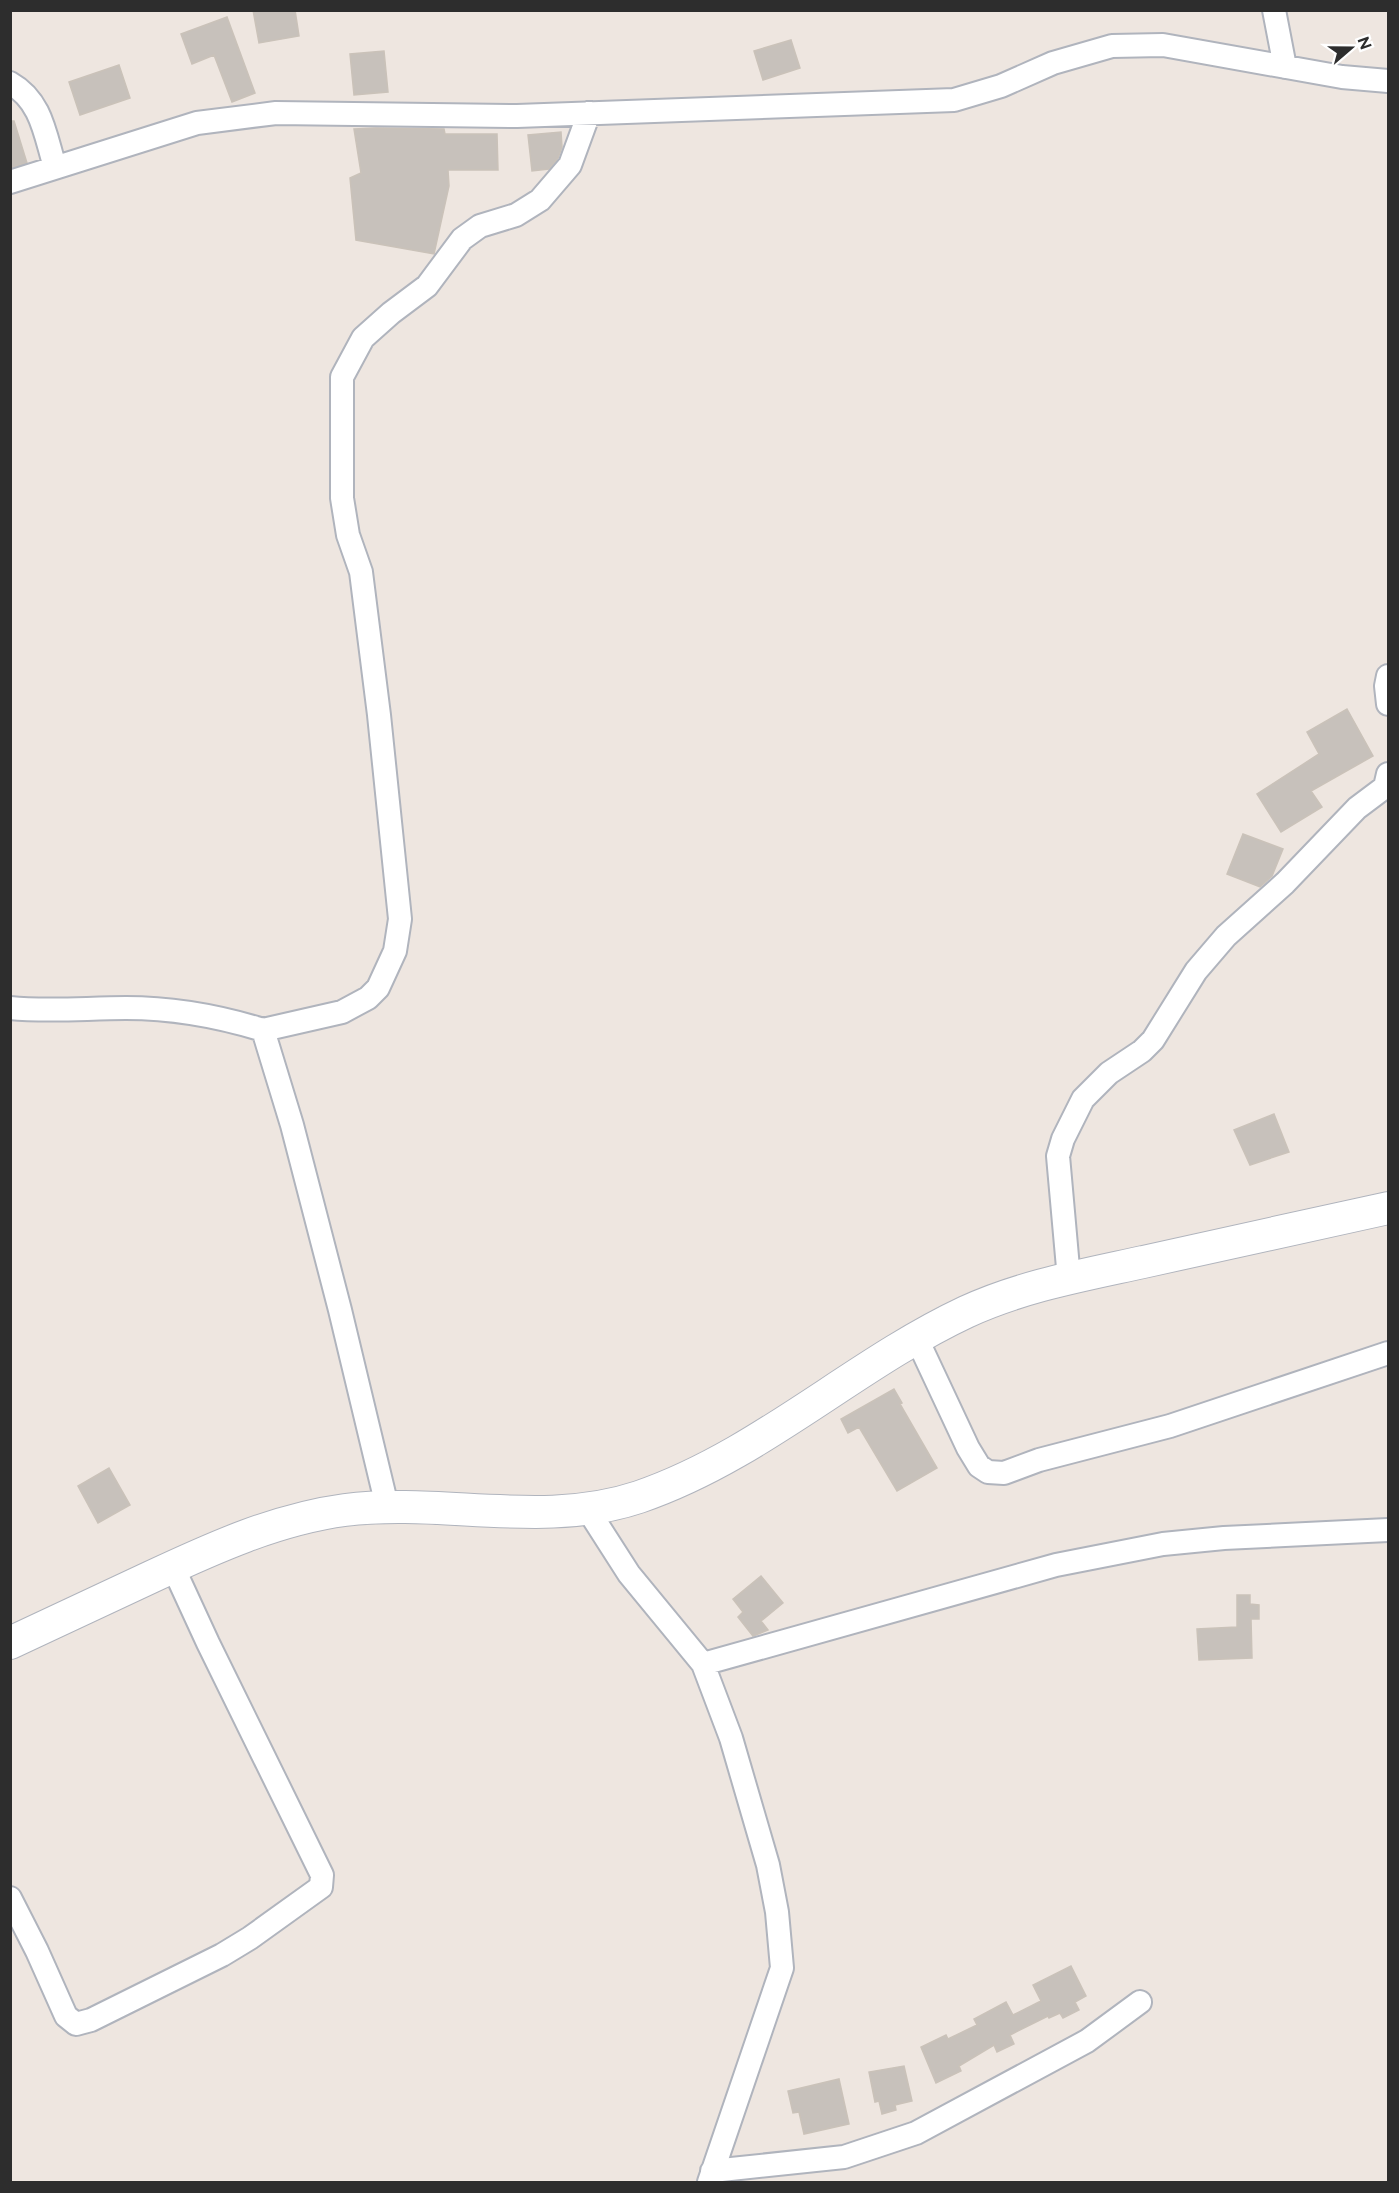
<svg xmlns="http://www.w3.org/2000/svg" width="1399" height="2193" font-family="Raleway,sans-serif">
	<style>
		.building { fill: #c7c1bb; stroke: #cac2b9; stroke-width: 1.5 }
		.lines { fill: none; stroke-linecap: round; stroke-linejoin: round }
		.street-casing { stroke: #b0b4bd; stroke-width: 26 }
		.secondary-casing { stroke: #b0b4bd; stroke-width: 34 }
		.street { stroke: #fff; stroke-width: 22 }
		.secondary { stroke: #fff; stroke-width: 32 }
	</style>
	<rect width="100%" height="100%" fill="#eee6e0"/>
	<path class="building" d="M253,10H295L299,36L259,43Z
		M227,17L255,93L232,102L214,55L192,64L181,34Z
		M791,40L800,68L763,80L754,51Z
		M384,51L388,92L354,95L350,54Z
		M119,65L130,98L80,115L69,82Z
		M10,121H14L27,163L10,168Z
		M376,128L444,129L445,134H497L498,170H448L449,186L434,254L356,240L350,178L361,173L354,129Z
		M561,132L562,147L558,158L549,169L532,171L528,135Z
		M1347,709L1373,756L1311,791L1322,807L1281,832L1257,794L1319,754L1307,732Z
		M1243,834L1283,849L1272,876L1260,887L1227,874Z
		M1274,1114L1289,1152L1250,1165L1234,1130Z
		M894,1389L902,1403L900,1404L937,1468L897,1491L859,1427L848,1433L841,1419Z
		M109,1468L130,1505L98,1523L78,1486Z
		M761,1576L783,1603L761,1621L768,1630L753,1636L738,1617L743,1612L733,1599Z
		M1237,1595H1250V1604L1259,1605V1619H1251L1252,1658L1199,1660L1197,1629L1237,1627Z
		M1071,1966L1086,1996L1075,2002L1079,2010L1063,2018L1060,2013L1049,2018L1048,2016L1010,2035L1014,2044L997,2052L994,2045L959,2066L961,2071L936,2083L921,2047L946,2035L948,2039L977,2025L974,2019L1006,2002L1013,2015L1041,2001L1033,1985Z
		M904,2066L912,2101L895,2105L896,2110L882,2114L879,2101L875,2102L869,2072Z
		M839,2079L849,2124L804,2134L799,2112L793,2113L788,2091Z"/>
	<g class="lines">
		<defs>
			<path id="street" d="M1274,10L1285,67
				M10,83C42,101 45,135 55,167
				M10,182L197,123L276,113L517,116L954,100L1001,86L1053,63L1112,46L1163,45L1342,77L1388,81
				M1388,676L1386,686L1388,704
				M10,1008C49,1012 87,1008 126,1008C173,1008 218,1016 263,1030L292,1125L340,1310L387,1506
				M263,1030L342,1012L368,998L378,988L395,951L400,919L379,715L361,572L348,535L342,498V377L363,338L391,313L427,286L462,239L480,226L516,215L540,200L570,165L589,113
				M1069,1279L1058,1156L1063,1139L1083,1099L1109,1073L1142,1051L1153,1040L1196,971L1226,936L1285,883L1357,808L1385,787L1388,774
				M916,1337L968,1448L979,1466L988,1472L1004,1473L1039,1460L1170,1426L1388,1353
				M588,1510L629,1574L703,1664L731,1738L768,1865L777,1912L782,1968L709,2182
				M703,1664L1056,1565L1163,1544L1224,1538L1388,1530
				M10,1898L37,1951L66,2016L76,2024L91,2020L222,1955L250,1938L321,1887L322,1875L208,1643L173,1567
				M712,2171L844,2157L916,2133L1087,2041L1140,2002"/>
			<path id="secondary" d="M10,1643C57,1621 104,1599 151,1577C213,1548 277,1519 345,1510C443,1498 544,1529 639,1497C759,1456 853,1365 966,1312C1022,1286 1084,1275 1143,1262C1225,1244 1307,1226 1388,1208"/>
		</defs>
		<use href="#street" class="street-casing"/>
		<use href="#secondary" class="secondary-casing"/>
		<use href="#street" class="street"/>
		<use href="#secondary" class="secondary"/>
	</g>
	<rect width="1399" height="2193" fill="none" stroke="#2d2d2d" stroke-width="24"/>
	<g transform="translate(1351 48) rotate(70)" stroke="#ffffff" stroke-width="4.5" paint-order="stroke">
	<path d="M0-4.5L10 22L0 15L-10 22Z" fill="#2d2d2d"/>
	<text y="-9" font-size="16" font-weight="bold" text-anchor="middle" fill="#2d2d2d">N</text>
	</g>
</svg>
